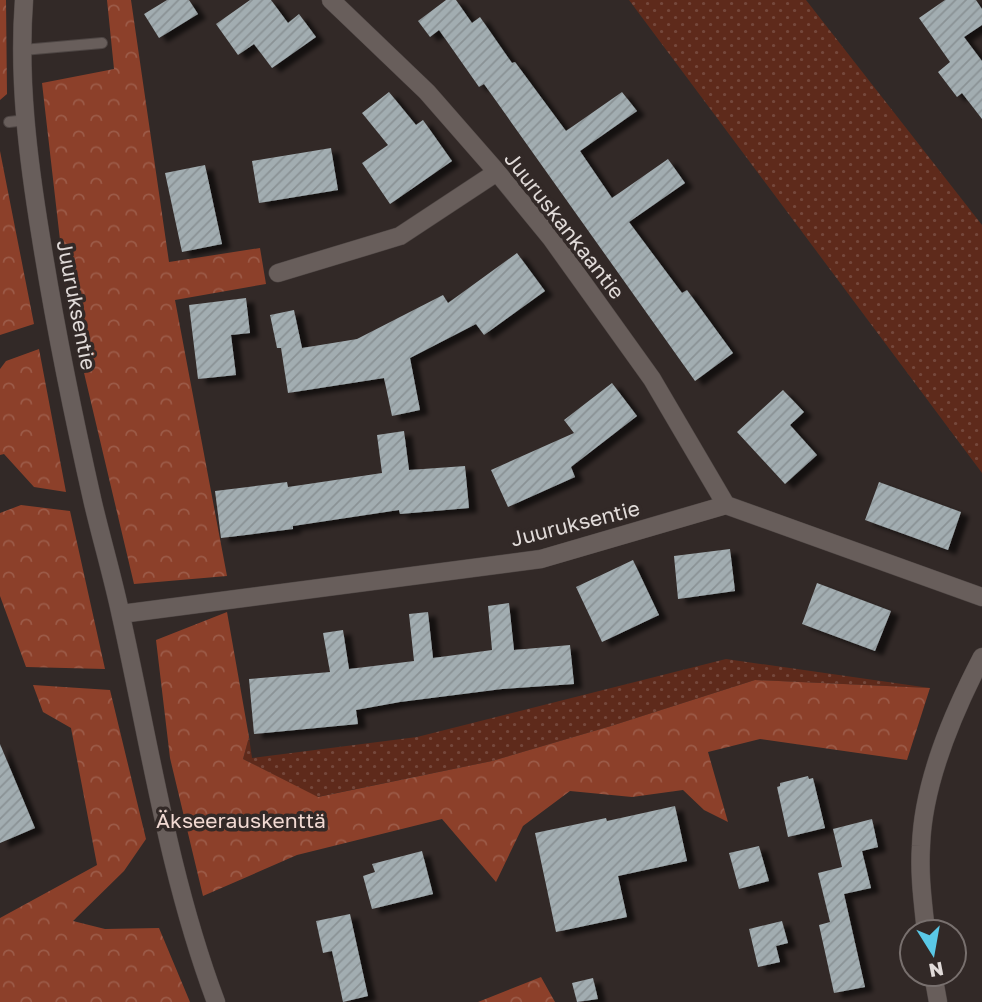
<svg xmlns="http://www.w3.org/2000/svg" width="982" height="1002" font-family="'Golos Text',sans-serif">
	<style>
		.grass { fill: url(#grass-dots) }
		.forest { fill: url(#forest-crowns) }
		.building { fill: url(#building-hatch); filter: url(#shadow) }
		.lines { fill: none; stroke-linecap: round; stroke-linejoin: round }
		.lane-casing { stroke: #4e4644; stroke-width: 12 }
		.street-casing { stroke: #4e4644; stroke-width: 19 }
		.secondary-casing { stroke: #4e4644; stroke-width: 19 }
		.lane { stroke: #685e5b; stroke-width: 10 }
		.street { stroke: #685e5b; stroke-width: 18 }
		.secondary { stroke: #685e5b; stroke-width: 18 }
		.labels { text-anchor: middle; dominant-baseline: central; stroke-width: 7; stroke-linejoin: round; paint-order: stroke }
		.street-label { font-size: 21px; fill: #e1dbd9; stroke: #322927 }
		.park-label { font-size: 21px; fill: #f1d9d2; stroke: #322927 }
	</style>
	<defs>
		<pattern id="grass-dots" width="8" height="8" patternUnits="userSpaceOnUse" patternTransform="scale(1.75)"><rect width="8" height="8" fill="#5e2a1b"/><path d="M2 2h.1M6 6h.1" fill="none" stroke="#75483c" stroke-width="1.8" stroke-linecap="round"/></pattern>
		<pattern id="forest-crowns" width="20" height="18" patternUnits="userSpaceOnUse" patternTransform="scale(1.75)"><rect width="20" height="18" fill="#8c402a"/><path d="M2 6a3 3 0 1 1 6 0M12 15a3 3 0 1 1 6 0" fill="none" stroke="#9c5b48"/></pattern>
		<pattern id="building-hatch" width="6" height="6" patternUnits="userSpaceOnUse" patternTransform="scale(1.75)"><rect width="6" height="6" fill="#a2adb1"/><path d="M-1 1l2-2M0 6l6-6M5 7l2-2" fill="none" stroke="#8a9295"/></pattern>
		<filter id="shadow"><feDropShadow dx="8" dy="4.5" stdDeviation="2" flood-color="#0009"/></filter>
	</defs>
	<rect width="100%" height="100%" fill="#322927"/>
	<path class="grass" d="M629,0H806L982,225V473Z
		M726,659L930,688L755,680L611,726L492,761L317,797L243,759L249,737L252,758L417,737Z"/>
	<path class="forest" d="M0,0H6L7,94L0,100Z
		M107,0H131L169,262L260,248L266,284L175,300L227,576L134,584L67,301L42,83L114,69Z
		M0,151L34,324L0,335Z
		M39,349L66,492L34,487L4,454L0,455V369L6,361Z
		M21,505L70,511L105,669L26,667L0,596V513Z
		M227,612L249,737L243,759L318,797L492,761L611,726L755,680L930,688L907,760L760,739L708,752L728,822L704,810L683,790L632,797L570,791L523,826L496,882L442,819L297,855L203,896L170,758L156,640Z
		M33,685L110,690L146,839L124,871L73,921L105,929L159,928L190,1002H0V918L97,865L71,728L43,712Z
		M541,977L555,1002H478Z"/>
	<path class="building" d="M167,0H189L198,14L159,38L144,14Z
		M250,0H271L288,23L299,14L316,37L272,68L254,44L238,55L216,24Z
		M446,0H456L472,23L480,17L512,63L515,62L566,131L622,92L637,111L580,151L612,198L668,159L685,183L629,222L682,293L687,290L733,353L695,381L484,84L479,87L439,30L430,37L418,21Z
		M945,0H976L982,9V25L964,37L982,61V119L962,93L957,97L938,72L950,62L919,18Z
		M389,92L416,125L423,120L452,161L390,204L362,163L388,145L362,113Z
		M331,148L338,190L259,203L252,161Z
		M205,165L222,244L182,252L165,173Z
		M517,253L545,291L484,335L476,324L410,358L420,410L392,416L384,378L288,393L281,348H277L270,315L294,310L302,348L357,339L443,295L448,303Z
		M246,298L250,333L231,335L236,375L198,379L189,305Z
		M612,383L637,416L571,467L575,477L508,507L491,470L574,433L564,420Z
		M783,390L804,412L790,425L817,455L785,484L737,432Z
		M404,431L409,470L465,466L469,508L400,514L399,510L293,526V529L221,538L215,491L287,482L288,487L382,473L377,435Z
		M879,482L961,512L948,550L865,520Z
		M730,549L735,591L678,599L674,556Z
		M633,560L659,615L602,642L576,587Z
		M817,583L891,611L875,651L802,624Z
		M509,603L514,650L570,645L574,684L502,689L400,702L356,710L358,724L254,734L249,679L330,672L323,633L343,630L349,669L414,661L409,614L428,612L433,658L492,650L488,606Z
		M0,744L35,828L0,843Z
		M808,776L809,779L813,778L825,828L788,837L777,787L780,786V783Z
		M675,806L687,861L618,876L627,917L556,932L535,833L606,818L607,821Z
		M872,819L878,847L862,851L871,888L844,894L865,987L834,993L819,925L830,922L818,873L842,867L833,829Z
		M759,846L769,881L739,889L729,853Z
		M422,851L433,894L372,909L363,876L375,872L372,864Z
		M350,914L368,996L343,1002L332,951L323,953L316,921Z
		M782,921L788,943L776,946L780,962L758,967L749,929Z
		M593,978L598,999L577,1002L572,983Z"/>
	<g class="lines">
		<defs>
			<path id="lane" d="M23,50L102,43
				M9,122L26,120"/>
			<path id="street" d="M24,0C18,79 28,159 41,238C55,326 73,415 93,503C102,541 113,578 121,616C150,746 169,877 216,1002
				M331,0L427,92L497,172L551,238L652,379L726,505
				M278,273L400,236L497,172
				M121,614L541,559L726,505L982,597"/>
			<path id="secondary" d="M926,932C923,903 919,875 921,846C923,782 953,713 982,657
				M933,974L938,1002"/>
		</defs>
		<use href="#lane" class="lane-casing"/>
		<use href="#street" class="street-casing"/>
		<use href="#secondary" class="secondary-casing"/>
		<use href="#lane" class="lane"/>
		<use href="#street" class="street"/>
		<use href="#secondary" class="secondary"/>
	</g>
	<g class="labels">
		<g class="street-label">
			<text transform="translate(565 225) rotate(52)">Juuruskankaantie</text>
			<text transform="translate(77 305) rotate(79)">Juuruksentie</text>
			<text transform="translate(575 523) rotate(-14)">Juuruksentie</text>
		</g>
		<g class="park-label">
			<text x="241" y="820">Äkseerauskenttä</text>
		</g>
	</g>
	<g transform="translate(933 953) rotate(169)"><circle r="33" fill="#322927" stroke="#78706e" stroke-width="2"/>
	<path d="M0-5L12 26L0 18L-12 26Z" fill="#5ac8e6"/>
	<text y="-10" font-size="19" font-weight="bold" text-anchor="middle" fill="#e1dbd9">N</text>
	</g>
</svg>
